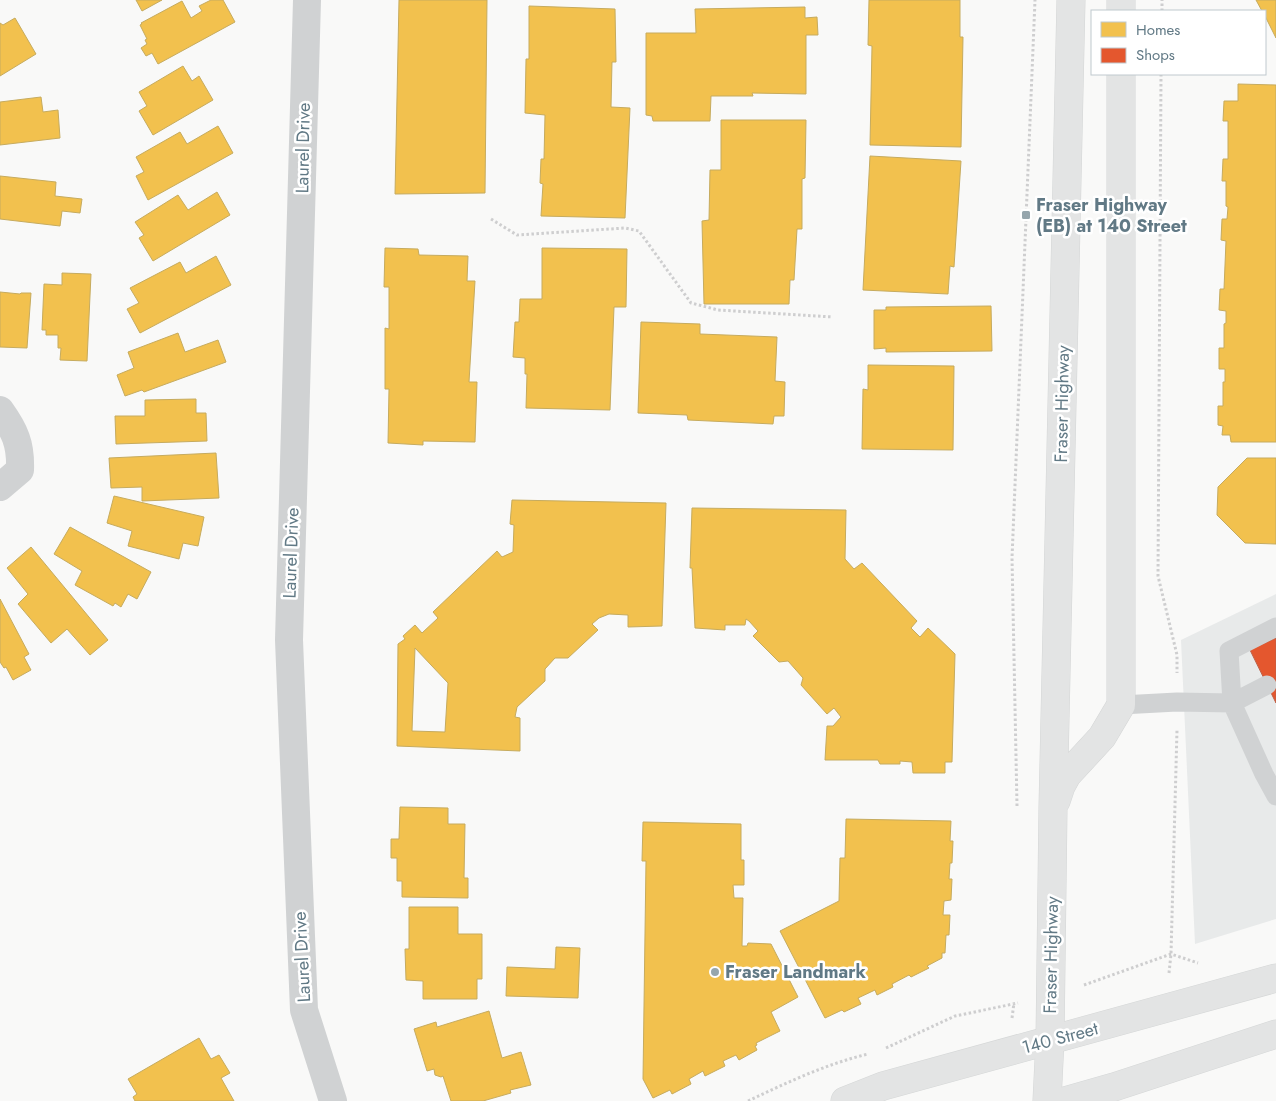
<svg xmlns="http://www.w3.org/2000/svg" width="1276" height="1101" font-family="Jost,sans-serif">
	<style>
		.built { fill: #e8eaea }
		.homes { fill: #f2c14e; stroke: #c6ab5e; fill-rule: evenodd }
		.shops { fill: #e4572e; stroke: #bd6148 }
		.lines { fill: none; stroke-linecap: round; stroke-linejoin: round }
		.secondary-casing { stroke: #d5d7d7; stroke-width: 29 }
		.primary-casing { stroke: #d4d6d6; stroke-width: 29 }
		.path { stroke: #cececf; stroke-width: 3; stroke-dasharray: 2.5 2.5; stroke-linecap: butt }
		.lane { stroke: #d0d2d3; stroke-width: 19 }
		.street { stroke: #d0d2d3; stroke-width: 28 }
		.secondary { stroke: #e3e4e4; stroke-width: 28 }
		.primary { stroke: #e3e4e4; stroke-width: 28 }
		.poi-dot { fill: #96a6ad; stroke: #fff; stroke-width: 2 }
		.labels { text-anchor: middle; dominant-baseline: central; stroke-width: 5; stroke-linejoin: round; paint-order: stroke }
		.street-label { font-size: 18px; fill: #617985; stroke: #fff }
		.poi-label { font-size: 18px; font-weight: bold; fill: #617985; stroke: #fff; text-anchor: start }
	</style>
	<rect width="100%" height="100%" fill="#f9f9f8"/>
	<path class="built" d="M1276,594V919L1195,944L1181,640Z"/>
	<path class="homes" d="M136,0H162L142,11Z
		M211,0H223L235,22L158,64L152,53L146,56L141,48L147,44L145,40L147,39L140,25L142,24L141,23L182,1L191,18L202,11L199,6Z
		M399,0H487L485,193L395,194Z
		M869,0H960V37H963L961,147L870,145L872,46L868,45Z
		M1256,0H1276V38L1265,16V11H1262Z
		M529,6L615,9L616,62H612L611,107L630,108L625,218L541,216L543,184L540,183L541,159H544L545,115L525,113L526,60V59H529Z
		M805,7V18L817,17L818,35H806V94L752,93L753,96H711L710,121H653L652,116L646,115V33H696L695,9Z
		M15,18L36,54L0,76V23L3,25Z
		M183,66L192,81L199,76L213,100L153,135L139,111L147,106L139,92Z
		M1238,84L1276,85V442H1231L1230,435H1222L1223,426L1218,425V406H1223V382H1225V369H1219V348H1224V324L1226,323V311L1219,310L1220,289H1224L1226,241L1221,240L1222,219H1227L1228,207L1226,206V181H1222L1223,159H1228V121H1223L1224,101H1238Z
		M41,97L43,112L58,110L60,138L0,145V102Z
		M721,120H806L805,178L802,179V229H797L794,280H790L789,304H704L702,221L709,220L710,170H721Z
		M218,126L233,153L148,200L136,176L144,172L136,157L180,132L187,144Z
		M870,156L961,161L954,267L950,266L948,294L863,290Z
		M0,176L56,182L55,196L82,199L80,213L62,211L60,226L0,219Z
		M217,192L230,215L153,261L139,238L144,235L135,222L178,195L188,210Z
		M385,248L418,249L419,255L468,256L467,281H475L469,382H477L475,442L423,441V445L388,443L389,389H385V328L389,329V287H384Z
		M542,248L627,249L626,307H614L610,410L526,408L527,374H525V358L513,357L515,322H519L520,299H542Z
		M216,256L231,285L140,333L127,309L139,303L130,288L180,262L186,273Z
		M62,273L91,274L87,361L60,360L61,348H58V335H46V330H42L44,284L62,285Z
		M0,292L20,294L21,293H31L27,348L0,347Z
		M991,306L992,351L886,352V348L874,349V310H886V307Z
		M641,322L700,324V334L777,337L775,381L785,382L784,416H774L773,424L688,420L687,415L638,413Z
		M178,333L185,352L218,340L226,362L144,392L142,390L125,396L117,375L134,368L128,352Z
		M868,365L954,366L953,450L862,449L863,389L868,390Z
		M196,399V413H206L207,441L116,444L115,416H145V400Z
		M216,453L219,498L142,501V487L111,488L109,458Z
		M1247,458H1276V544L1245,543L1217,515L1218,487Z
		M114,496L204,517L198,546L183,543L179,559L128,546L132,531L107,523Z
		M512,500L666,503L662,626L628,627V615L609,614L599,618L592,624L598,630L568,658H555L545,669V681L517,707L515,717L520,718V751L397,746L398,644L405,639L403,636L415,625L422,633L438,618L433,612L497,551L502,557L513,552L514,525L510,524ZM415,648L448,683L445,732L412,731Z
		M692,508L846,510L845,559L854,569L862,563L917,621L911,628L920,637L928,628L955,654L952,762H945V773H913L912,762L900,761V764H880L878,760H825L827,726H833L841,717L834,708L827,714L801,685L803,678L788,661L779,662L753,636L758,631L749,621L746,619L745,625H725V630L695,628L692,568H690Z
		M70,527L151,572L137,599L128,594L121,607L115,603L113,606L75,585L82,571L54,554Z
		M31,547L108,640L90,655L67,629L51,643L18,604L28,594L7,568Z
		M0,599L29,654L24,657L31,670L13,680L6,667L4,668L0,662Z
		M400,807L448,808V824H465L464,878H468V898L402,897V881H397V858H391V839H399Z
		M846,819L951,821L950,841H953L952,863H950L949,879H952L951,900L944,901L943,915H950L949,935H946L945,953H942V958L927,966L929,968L911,977L909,975L892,984L893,987L877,995L875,990L858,998L861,1004L844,1012L842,1010L825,1018L780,931L839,901L840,858H845Z
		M643,822L741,824V860H744V885H733L734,898H743L742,946H747L748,943L771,944L798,997L771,1012L780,1031L756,1043L757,1045L755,1046L757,1050L739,1060L736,1055L723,1061L725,1066L705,1076L703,1071L689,1079L691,1084L672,1094L670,1090L653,1098L643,1079L646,861H642Z
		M409,907H458V934H482V979H477V999H423V981L406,980L405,949H409Z
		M556,947L580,948L578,998L506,996L507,967L555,969Z
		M489,1011L502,1058L521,1052L531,1085L510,1090L511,1093L483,1101H451L443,1076L441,1077L435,1075L434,1069L427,1071L414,1029L436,1022L437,1027Z
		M199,1038L211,1059L219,1055L230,1073L221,1078L234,1101H135L133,1097L137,1094L128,1079Z"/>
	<path class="shops" d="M1276,638V703L1250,650Z"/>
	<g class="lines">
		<defs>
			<path id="secondary" d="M845,1101L883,1086L1276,978
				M1065,1101L1114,1087L1276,1034"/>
			<path id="primary" d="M1121,0V11
				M1056,801L1061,786L1067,775L1102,737L1121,705V74
				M1047,1101L1050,1040L1053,808L1071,0"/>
		</defs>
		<use href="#secondary" class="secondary-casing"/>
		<use href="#primary" class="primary-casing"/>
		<path class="path" d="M1162,11V0
			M1161,74L1158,576L1177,655V673
			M491,219L517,235L625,228L639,231L691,303L718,310L833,317
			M1017,806L1012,558L1035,0
			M1169,973L1171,954L1177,730
			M1084,985L1171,954L1198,963
			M1012,1018L1014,1003
			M886,1048L955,1016L1018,1003
			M748,1101C786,1083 826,1064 868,1054"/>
		<path class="lane" d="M1267,685L1232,703L1229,651L1276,627
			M1121,705L1177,702L1232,703L1264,774L1276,796"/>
		<path class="street" d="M307,0L289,640L304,1010L333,1101
			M0,410C15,431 21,444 20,470L0,487"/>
		<use href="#secondary" class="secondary"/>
		<use href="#primary" class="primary"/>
	</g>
	<g class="poi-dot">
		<rect x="1021" y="210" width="10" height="10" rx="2.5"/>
		<circle cx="715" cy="972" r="5"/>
	</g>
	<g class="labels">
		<g class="street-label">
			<text transform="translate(303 148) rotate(-89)">Laurel Drive</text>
			<text transform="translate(1062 404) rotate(-89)">Fraser Highway</text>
			<text transform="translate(291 553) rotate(-88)">Laurel Drive</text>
			<text transform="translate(1051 955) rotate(-89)">Fraser Highway</text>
			<text transform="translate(302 957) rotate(-93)">Laurel Drive</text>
			<text transform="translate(1060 1038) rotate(-15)">140 Street</text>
		</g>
		<g class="poi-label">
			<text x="1036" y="205">Fraser Highway<tspan x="1036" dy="21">(EB) at 140 Street</tspan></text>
			<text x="725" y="972">Fraser Landmark</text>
		</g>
	</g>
	<rect x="1091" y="10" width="175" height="65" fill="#ffffff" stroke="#c0c9ce"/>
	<rect x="1101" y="22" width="25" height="15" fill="#f2c14e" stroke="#c0c9ce"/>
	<text x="1136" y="35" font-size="15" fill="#617985">Homes</text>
	<rect x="1101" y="48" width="25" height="15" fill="#e4572e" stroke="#c0c9ce"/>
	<text x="1136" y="60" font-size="15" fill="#617985">Shops</text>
</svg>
